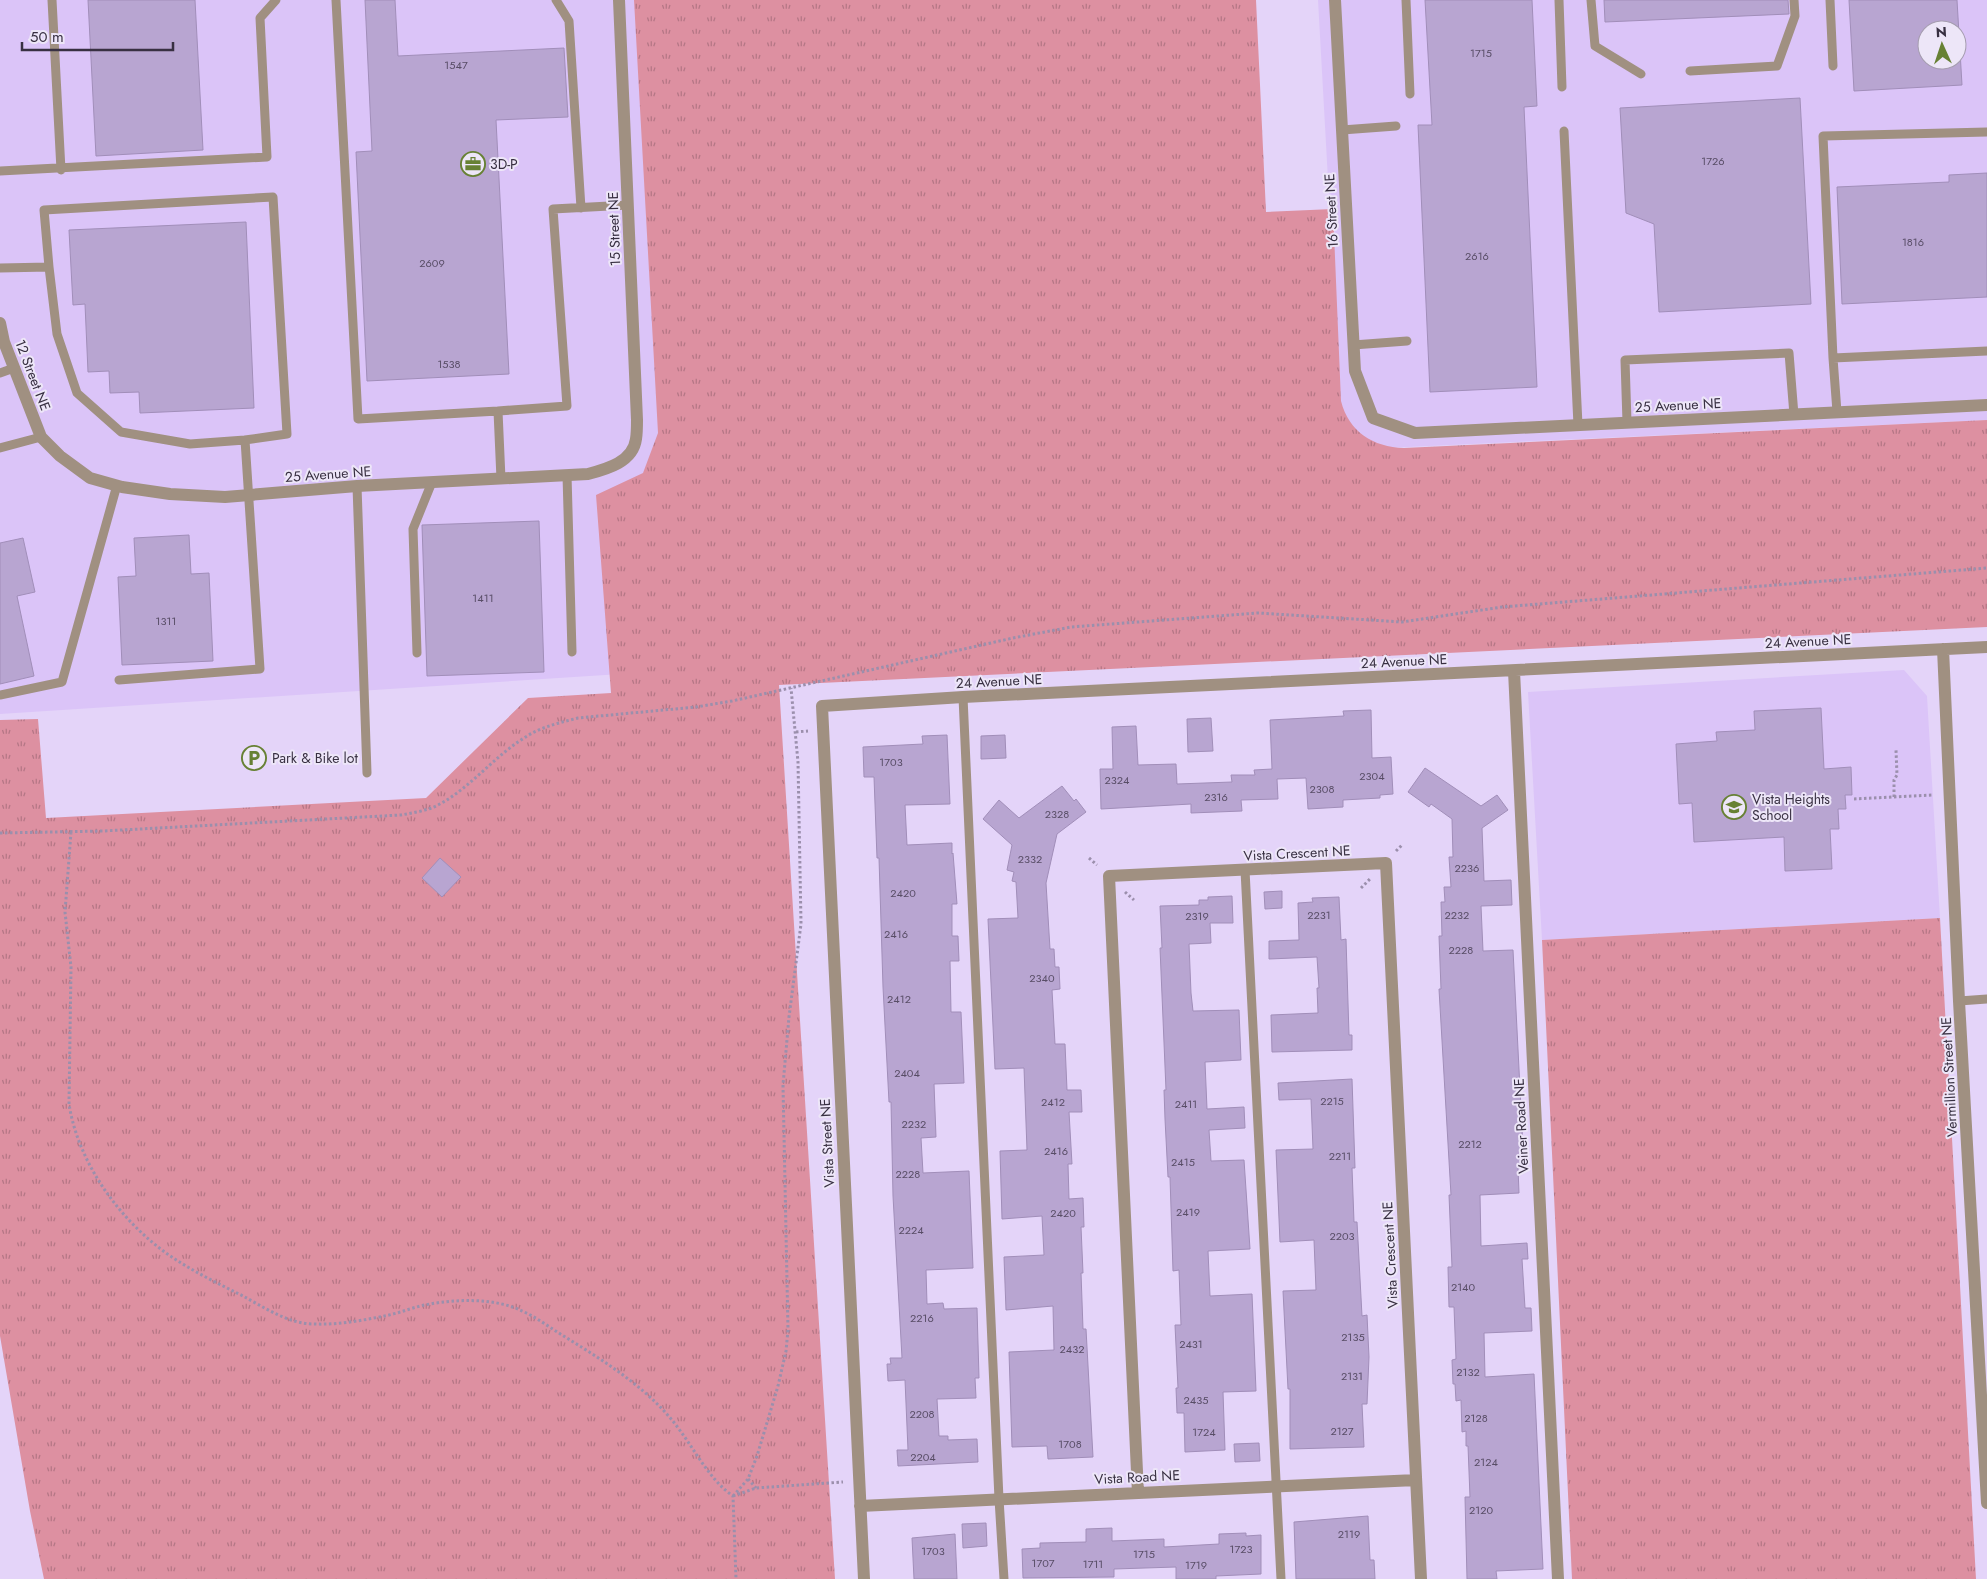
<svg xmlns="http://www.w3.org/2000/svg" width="1987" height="1579" font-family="Jost,sans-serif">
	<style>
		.built { fill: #dbc4f8; fill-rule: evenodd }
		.park { fill: url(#park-tufts) }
		.building { fill: #b8a5d1; stroke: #a18eb9; fill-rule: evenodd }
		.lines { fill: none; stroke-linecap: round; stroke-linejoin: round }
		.path { stroke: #9b8fac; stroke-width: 3; stroke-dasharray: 2.5 2.5; stroke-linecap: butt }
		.lane { stroke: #a09081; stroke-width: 9 }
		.street { stroke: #a09081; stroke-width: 12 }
		.labels { text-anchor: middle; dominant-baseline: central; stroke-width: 4; stroke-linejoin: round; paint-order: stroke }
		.number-label { font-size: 11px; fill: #584d66 }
		.poi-label { font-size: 14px; fill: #383042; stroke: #ede6f8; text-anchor: start }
		.street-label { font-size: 14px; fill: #383042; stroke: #ede6f8 }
	</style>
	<defs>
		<pattern id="park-tufts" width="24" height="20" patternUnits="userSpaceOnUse" patternTransform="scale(1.25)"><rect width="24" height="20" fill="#dd90a1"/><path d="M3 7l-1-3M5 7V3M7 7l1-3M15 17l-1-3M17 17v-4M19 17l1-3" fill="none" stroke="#b47685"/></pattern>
	</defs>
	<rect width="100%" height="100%" fill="#e4d4f9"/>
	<path class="built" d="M0,0H652L683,670L0,714Z
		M1318,0H1987V420L1343,450ZM1927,30H1957V60H1927Z
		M1904,670L1927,696L1940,918L1542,940L1528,692Z"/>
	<path class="park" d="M634,0H1256L1266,212L1333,209L1341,401C1349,432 1373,447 1404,448L1987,420V627L779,685L835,1579H44L30,1511L0,1336V720L38,719L46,818L426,798L528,698L611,693L596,495L643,473L658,433Z
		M1940,918L1976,1579H1572L1542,940Z"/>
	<path class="building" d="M88,0H195L203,150L96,156Z
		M365,0H395L398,56L564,48L568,117L496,120L509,374L367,381L356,152L372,151Z
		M1425,0H1532L1537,106L1524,107L1537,387L1430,392L1418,125H1432Z
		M1604,0H1788L1789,14L1605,22Z
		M1849,0H1957L1962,85L1854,91ZM1927,30H1957V60H1927Z
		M1800,98L1811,304L1659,312L1654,224L1626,213L1620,108Z
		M1987,173V297L1842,304L1837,187L1949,182V175Z
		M246,222L254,408L140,413L139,392L110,393L109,371L88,372L85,304L73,305L69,230Z
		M539,521L544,672L427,676L422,525Z
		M189,535L191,574L209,573L213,661L122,665L118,577L136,576L134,538Z
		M23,538L35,592L17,596L34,676L0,684V543Z
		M1821,708L1824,769L1851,767L1852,795H1845L1846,809H1838L1839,829H1830L1832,869L1785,871L1784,837L1694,842L1692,803L1679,804L1676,744L1717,741L1716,732L1755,730L1754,711Z
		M1371,710L1372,758L1391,757L1393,794L1380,795V798L1343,800V807L1308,809L1306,778L1277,779L1278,799L1241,800L1242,811L1191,813V804L1101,809L1100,769H1113L1112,727L1136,726L1138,765L1176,764L1177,784L1232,782L1231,775H1255L1254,770L1272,769L1270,720L1344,716L1343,711Z
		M1211,718L1213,751L1188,752L1187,719Z
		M947,735L950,804L905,805L907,845L952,843V854L953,853L957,904H952V936H958L959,961H950L951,1012H961L964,1083L934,1084L936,1137L921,1138L923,1173L969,1171L973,1268L926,1270L927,1304L943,1303L944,1309L977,1308L979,1378H975L976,1398L937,1399L939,1436H948V1440L977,1439L978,1462L898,1466L897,1450H908L905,1380L888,1381L887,1364H891L890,1358H902L893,1196L891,1102H889L883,987L879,858H877L874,777H864L863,747L923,744L922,736Z
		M1005,735L1006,758L981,759V736Z
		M1425,768L1481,806L1497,795L1508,810L1482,828L1484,881L1511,880L1512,905L1481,906L1483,951L1513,950L1524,1168H1518L1519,1193L1480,1195L1481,1246L1527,1243L1528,1259H1522L1525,1308H1531L1532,1331L1484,1333L1485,1377L1534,1374L1543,1569L1496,1571L1497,1579H1467L1465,1497H1470L1468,1446H1466V1431L1462,1432L1461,1400L1456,1401L1455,1384H1453L1452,1360L1456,1359L1454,1307H1449L1448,1267H1452L1449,1195H1451L1439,989H1441L1439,936H1442L1441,902H1445L1444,887H1451L1449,857H1453L1452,819L1431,804L1429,807L1408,792Z
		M1062,786L1074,801L1076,799L1086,812L1057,834L1046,883L1050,949H1054L1055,967H1059L1060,989L1052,990L1055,1044H1065L1067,1090H1081L1082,1112H1069L1072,1164H1068L1069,1199L1083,1198L1084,1227H1081L1083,1273H1081L1083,1329H1086L1093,1457L1048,1459L1047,1446L1012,1447L1009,1352L1054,1350L1053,1306L1006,1310L1004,1257L1044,1255L1042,1216L1002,1219L1000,1151L1027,1150L1024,1068L995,1069L988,919L1018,918L1016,882L1012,881L1014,872L1007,870L1012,845L983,819L999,800L1019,818Z
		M440,858L461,877L442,897L422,878Z
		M1282,891V908L1265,909L1264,892Z
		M1232,896L1233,923H1210L1211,943L1189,944L1191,993L1193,1011L1239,1010L1241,1060L1205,1062L1207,1109L1244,1107L1245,1128L1209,1130L1211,1161L1244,1160L1250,1249L1208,1251L1210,1296L1252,1294L1256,1391L1223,1392L1225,1450L1185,1452L1184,1413H1177L1176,1388H1178L1175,1325H1181L1179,1270L1173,1271L1170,1177H1168L1165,1119L1164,1090H1166L1160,948H1162L1160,906L1199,905V900H1208V897Z
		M1339,897L1341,940L1346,939L1349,1035H1352V1050L1272,1052L1271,1015L1318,1013L1317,988H1319L1317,957L1269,959V941L1299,940L1298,903L1313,902L1312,898Z
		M1352,1079L1355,1168H1352L1354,1222H1357L1362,1316L1367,1315L1369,1357L1367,1404H1362L1364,1447L1290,1449V1389H1288L1283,1291L1316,1290L1314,1240L1280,1242L1276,1150L1313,1149L1311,1099L1279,1100L1278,1083Z
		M1259,1443L1260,1461L1235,1462L1234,1444Z
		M1368,1516L1370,1560H1374L1375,1579H1296L1294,1522Z
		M986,1523L987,1546L963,1548L962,1524Z
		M1112,1528V1541L1164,1539V1547L1219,1544V1534L1246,1533V1536L1261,1535V1574L1216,1576V1579H1176V1567L1114,1569V1577L1023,1578L1022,1549L1040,1548V1543L1086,1542V1529Z
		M955,1534L957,1579H914L912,1538Z"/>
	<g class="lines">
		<path class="path" d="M796,732L808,731
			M1894,797V780L1897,775L1896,750
			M1854,799L1932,795
			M71,832L65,912L71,967L69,1104C78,1162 118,1218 166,1253C190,1270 217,1283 243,1296C265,1308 289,1324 314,1324C339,1325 365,1320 389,1315C403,1312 416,1306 430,1304C458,1299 496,1298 522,1311C536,1317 549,1327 562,1335C601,1359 643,1385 672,1420C692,1444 708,1479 733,1496L736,1579
			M0,833L103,831L401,815C412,813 424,811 434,807C468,791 492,758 524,738C540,727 559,723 578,718L696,707L732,701L1013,638L1071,627L1258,613L1402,622L1502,607L1987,568
			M1396,851L1403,844
			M1089,858L1097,865
			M1361,888L1370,879
			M1125,892L1134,900
			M748,1479L756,1488
			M733,1496L748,1479L757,1456L778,1386L786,1351L788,1330L783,1085L789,1017L801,924L798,762L791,688
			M733,1496L756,1488L843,1482"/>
		<path class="lane" d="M52,0L61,170
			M336,0L358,419L498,411L501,479
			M556,0L569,21L581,208
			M1406,0L1410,94
			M1559,0L1562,87
			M1591,0L1595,46L1641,74
			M1830,0L1833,66
			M1690,71L1777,66L1795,16L1794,0
			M1342,130L1396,126
			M1564,131L1578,425
			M0,171L267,157L260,18L276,0
			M49,267L44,210L273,197L287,434L245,440
			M0,268L49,267L57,334L77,393L121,432L190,444L245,440L260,669L119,680
			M1353,345L1407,341
			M1833,358L1823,136L1987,132
			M0,373L14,368
			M498,411L567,406L553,209L628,205
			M1837,412L1833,358L1987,351
			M1627,422L1625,360L1789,353L1794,415
			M0,448L41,437
			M567,475L572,652
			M357,486L367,773
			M417,653L413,529L432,482
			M0,695L62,682L117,485
			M963,697L999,1499L1004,1579
			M1245,870L1281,1579
			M1959,1001L1987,999"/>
		<path class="street" d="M1335,0L1355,371L1373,418L1415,433L1987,405
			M0,323L4,342L41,437L60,456L90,478L122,487L170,494L225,497L357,486L588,474C607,469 633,462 636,439C637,433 637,426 637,420L619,0
			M1943,649L1959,1001L1987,1503
			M1514,671L1558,1579
			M1138,1493L1109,876L1386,863L1421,1579
			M860,1506L1416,1480
			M864,1579L822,706L963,697L1987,647"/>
	</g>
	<defs>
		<symbol id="office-ring" viewBox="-11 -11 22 22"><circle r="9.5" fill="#ede6f8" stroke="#678134" stroke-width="1.5"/><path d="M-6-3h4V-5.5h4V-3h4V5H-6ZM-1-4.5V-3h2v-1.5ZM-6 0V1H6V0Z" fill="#678134"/></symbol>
		<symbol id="parking-ring" viewBox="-11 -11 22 22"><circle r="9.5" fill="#ede6f8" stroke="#678134" stroke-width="1.5"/><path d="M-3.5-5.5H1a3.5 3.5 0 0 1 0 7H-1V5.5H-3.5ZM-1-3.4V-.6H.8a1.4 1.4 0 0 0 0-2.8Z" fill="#678134"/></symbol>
		<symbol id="school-ring" viewBox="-11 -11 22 22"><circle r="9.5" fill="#ede6f8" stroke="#678134" stroke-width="1.5"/><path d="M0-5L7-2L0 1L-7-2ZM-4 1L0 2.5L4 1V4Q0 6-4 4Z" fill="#678134"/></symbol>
	</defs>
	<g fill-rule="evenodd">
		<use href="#office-ring" x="459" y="150" width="28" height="28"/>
		<use href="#parking-ring" x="240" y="744" width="28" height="28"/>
		<use href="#school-ring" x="1720" y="793" width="28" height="28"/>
	</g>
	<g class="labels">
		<g class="number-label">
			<text x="1481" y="53">1715</text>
			<text x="456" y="65">1547</text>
			<text x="1713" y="161">1726</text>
			<text x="1913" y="242">1816</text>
			<text x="1477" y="256">2616</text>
			<text x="432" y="263">2609</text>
			<text x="449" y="364">1538</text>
			<text x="483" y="598">1411</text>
			<text x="166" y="621">1311</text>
			<text x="891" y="762">1703</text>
			<text x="1372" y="776">2304</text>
			<text x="1117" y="780">2324</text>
			<text x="1322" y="789">2308</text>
			<text x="1216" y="797">2316</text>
			<text x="1057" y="814">2328</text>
			<text x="1030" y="859">2332</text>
			<text x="1467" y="868">2236</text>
			<text x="903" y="893">2420</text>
			<text x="1319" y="915">2231</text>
			<text x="1457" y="915">2232</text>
			<text x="1197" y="916">2319</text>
			<text x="896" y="934">2416</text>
			<text x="1461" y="950">2228</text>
			<text x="1042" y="978">2340</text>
			<text x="899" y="999">2412</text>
			<text x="907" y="1073">2404</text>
			<text x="1332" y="1101">2215</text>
			<text x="1053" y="1102">2412</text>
			<text x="1186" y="1104">2411</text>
			<text x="914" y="1124">2232</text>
			<text x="1470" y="1144">2212</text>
			<text x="1056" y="1151">2416</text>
			<text x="1340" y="1156">2211</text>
			<text x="1183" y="1162">2415</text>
			<text x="908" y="1174">2228</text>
			<text x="1188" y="1212">2419</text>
			<text x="1063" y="1213">2420</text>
			<text x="911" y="1230">2224</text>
			<text x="1342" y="1236">2203</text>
			<text x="1463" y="1287">2140</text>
			<text x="922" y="1318">2216</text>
			<text x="1353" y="1337">2135</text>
			<text x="1191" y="1344">2431</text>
			<text x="1072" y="1349">2432</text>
			<text x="1468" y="1372">2132</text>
			<text x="1352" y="1376">2131</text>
			<text x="1196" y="1400">2435</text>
			<text x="922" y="1414">2208</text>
			<text x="1476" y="1418">2128</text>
			<text x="1342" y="1431">2127</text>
			<text x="1204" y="1432">1724</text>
			<text x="1070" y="1444">1708</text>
			<text x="923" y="1457">2204</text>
			<text x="1486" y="1462">2124</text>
			<text x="1481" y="1510">2120</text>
			<text x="1349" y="1534">2119</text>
			<text x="1241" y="1549">1723</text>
			<text x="933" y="1551">1703</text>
			<text x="1144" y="1554">1715</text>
			<text x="1043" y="1563">1707</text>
			<text x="1093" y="1564">1711</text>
			<text x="1196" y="1565">1719</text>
		</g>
		<g class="poi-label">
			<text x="490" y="164">3D-P</text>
			<text x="272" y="758">Park &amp; Bike lot</text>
			<text x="1752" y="799">Vista Heights<tspan x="1752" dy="16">School</tspan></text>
		</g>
		<g class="street-label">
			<text transform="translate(1331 211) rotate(-93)">16 Street NE</text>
			<text transform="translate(614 229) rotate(-92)">15 Street NE</text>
			<text transform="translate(33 375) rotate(69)">12 Street NE</text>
			<text transform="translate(1678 405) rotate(-3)">25 Avenue NE</text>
			<text transform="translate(328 474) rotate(-4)">25 Avenue NE</text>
			<text transform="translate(1808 641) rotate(-3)">24 Avenue NE</text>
			<text transform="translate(1404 661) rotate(-3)">24 Avenue NE</text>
			<text transform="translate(999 681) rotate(-3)">24 Avenue NE</text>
			<text transform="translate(1297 853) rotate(-3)">Vista Crescent NE</text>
			<text transform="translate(1949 1077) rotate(-93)">Vermillion Street NE</text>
			<text transform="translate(1521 1126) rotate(-93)">Veiner Road NE</text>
			<text transform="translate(827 1143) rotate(-93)">Vista Street NE</text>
			<text transform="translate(1390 1255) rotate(-93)">Vista Crescent NE</text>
			<text transform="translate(1137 1477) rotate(-3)">Vista Road NE</text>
		</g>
	</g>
	<g transform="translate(1942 45) rotate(357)"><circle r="24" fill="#ede6f8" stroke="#a59daf"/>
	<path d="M0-4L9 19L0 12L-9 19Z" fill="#678134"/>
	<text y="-8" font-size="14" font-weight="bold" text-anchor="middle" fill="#383042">N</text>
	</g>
	<path d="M22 42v8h151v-8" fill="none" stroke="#383042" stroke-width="2.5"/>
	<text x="30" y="42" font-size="15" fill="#383042" stroke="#ede6f8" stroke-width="4" paint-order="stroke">50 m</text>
</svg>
